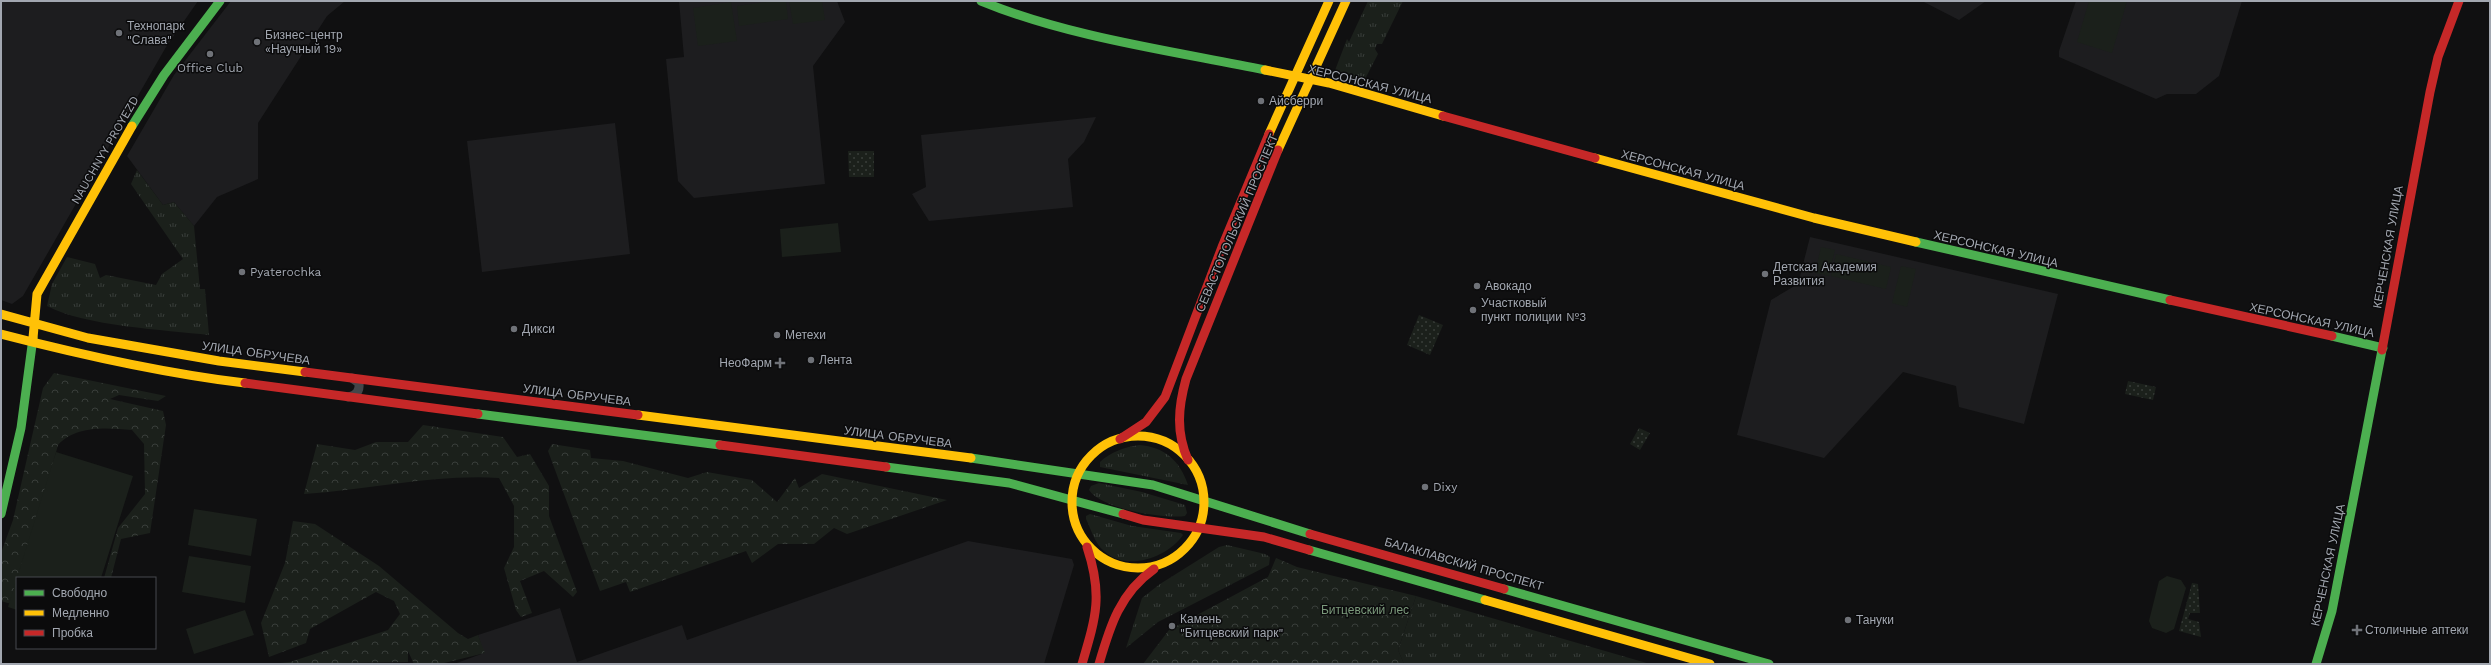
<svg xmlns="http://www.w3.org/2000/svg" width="2491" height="665" font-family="'Work Sans',sans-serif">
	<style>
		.built { fill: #1d1d1f }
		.grass { fill: url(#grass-tufts) }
		.forest { fill: url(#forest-crowns) }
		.park { fill: url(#park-dots) }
		.pitch { fill: #1b201b }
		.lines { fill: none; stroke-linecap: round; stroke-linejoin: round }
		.street { stroke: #444649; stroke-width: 9 }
		.fast { stroke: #4caf50; stroke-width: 9 }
		.slow { stroke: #ffc107; stroke-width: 9 }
		.jam { stroke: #c62828; stroke-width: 9 }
		.poi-dot { fill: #6f7278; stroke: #0b0b0c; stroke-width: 1.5 }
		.labels { text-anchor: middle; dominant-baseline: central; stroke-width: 3; stroke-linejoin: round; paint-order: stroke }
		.poi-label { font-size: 12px; fill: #a2a7b0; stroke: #0b0b0c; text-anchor: start }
		.street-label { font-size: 12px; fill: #a2a7b0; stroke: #0b0b0c }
		.park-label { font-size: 12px; fill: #7b997b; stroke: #0b0b0c }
	</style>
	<defs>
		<pattern id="grass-tufts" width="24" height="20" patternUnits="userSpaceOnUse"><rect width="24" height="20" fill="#1b201b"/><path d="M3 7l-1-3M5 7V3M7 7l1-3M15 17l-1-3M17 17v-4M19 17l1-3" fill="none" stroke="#393e3a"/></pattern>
		<pattern id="forest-crowns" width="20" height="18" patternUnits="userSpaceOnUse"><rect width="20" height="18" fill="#1b201b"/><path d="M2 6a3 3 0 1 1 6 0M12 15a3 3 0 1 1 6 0" fill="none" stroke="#393e3a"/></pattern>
		<pattern id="park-dots" width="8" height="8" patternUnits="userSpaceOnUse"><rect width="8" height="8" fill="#1b201b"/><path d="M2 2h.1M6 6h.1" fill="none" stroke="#393e3a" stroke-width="1.8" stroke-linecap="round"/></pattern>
	</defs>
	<rect width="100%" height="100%" fill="#101011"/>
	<path class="built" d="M1,1H198L166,47L23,296L12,304L1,300Z
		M231,1H345L327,16L258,123V179L217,197L194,226L174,202L163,205L127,156L174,75Z
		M679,1H837L845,22L813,66L825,184L694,198L678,181L666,59L684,57Z
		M1922,1H1986L1959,20Z
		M2076,1H2242L2219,76L2196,94H2167L2156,99L2059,57V51Z
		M1096,117L1084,142L1068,159L1073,207L929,221L912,194L926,187L921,135Z
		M615,123L630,254L482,272L467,141Z
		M1810,237L2058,294L2024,424L1959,407L1956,386L1903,372L1824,458L1737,435L1771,300L1798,284Z
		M968,541L1072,559L1074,565L1044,664H454L484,653L478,635L560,608L577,662L682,625L687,640Z"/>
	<path class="grass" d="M1368,1H1403L1382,44H1377L1375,49L1378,54L1364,81L1334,73L1347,39L1349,42Z
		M137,170L163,205L174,202L194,226L200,289H205L209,335C166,330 84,326 47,306L52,284L67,257L95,264L100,278L106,275L156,285L162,274L183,259L131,184Z
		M1139,445C1165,447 1180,461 1188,485L1100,467V462C1110,452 1126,447 1139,445Z
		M1099,483L1142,492L1185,505L1187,513L1185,516C1163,519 1102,509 1089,490L1091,486Z
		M1090,514L1132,526L1181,533L1183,535C1167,558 1126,572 1104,551C1095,544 1091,529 1086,519V516Z
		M1227,545L1265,554L1270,557L1269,565L1158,622L1126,648L1142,598L1160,584L1219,547Z
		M1416,596L1650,664H1404L1398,650Z"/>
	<path class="forest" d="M54,373L166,396L158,401L119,395L110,399L163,411L166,425L150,533L121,539L111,578H104L118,528L145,494L144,444L132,430C107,428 76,425 58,445L23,571L17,578L11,604L1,601V553L13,520L43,388Z
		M423,425L503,437L517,457L530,454L549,486V516L577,592L573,597L544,571L520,581L532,613L521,617L516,610L504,568L514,547V506L499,478C435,474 369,490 304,494L317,444L355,450L376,442H408Z
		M552,444L590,450L591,458L623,461L688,478L707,472L752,480L777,502L795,478L799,488L822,474L947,500L847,534L834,528L814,544H778L752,563L746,551L630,592L626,582L600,591L548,451Z
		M293,521L315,524L379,566L458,633L468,639L478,635L485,653L440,664H414L408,651V662L271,664L290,662L388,630L400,614L394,601L376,592L310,629L306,643L269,657L261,623L285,563Z
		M1276,558L1297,567L1416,596L1398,650L1404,664H1143L1169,630L1268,577Z"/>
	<path class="park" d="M848,151H874V177H849Z
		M1419,315L1443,325L1430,355L1407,345Z
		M2128,381L2156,387L2153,400L2125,394Z
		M1639,428L1650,433L1640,450L1630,444Z
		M2192,583L2198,584L2200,613H2190L2188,619L2199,622L2201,637L2179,631Z"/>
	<path class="pitch" d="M774,1H786L788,19L739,26L737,6Z
		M789,1H822L825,20L793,24Z
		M2089,1H2127L2112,53L2077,42Z
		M731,2L737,41L698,46L693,8Z
		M838,223L841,252L782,257L780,229Z
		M1821,247L1835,250L1829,276L1815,273Z
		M1836,254L1891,267L1886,289L1831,276Z
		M1901,266L1916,269L1907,307L1892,303Z
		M56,452L133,476L101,578H17V610L8,607Z
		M194,509L257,519L251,556L188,545Z
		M189,556L251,566L245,603L182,592Z
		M2167,576L2181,580L2186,588L2174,629L2166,633L2152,628L2149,621L2159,581Z
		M245,610L254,635L194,654L186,629Z"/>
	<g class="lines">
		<path class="street" d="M348,397C356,396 360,391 359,383L352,378"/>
		<path class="fast" d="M981,1C1068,37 1172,51 1265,70
			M132,126L164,75L220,1
			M1916,242L2170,300
			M2332,336L2383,348
			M478,414L720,445
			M971,458L1153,485L1310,534
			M886,467L1009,483L1123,514
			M1,514L21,428L33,338
			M1309,550L1485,600
			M1504,589L1769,664
			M2316,664L2332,611L2382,350"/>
		<path class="slow" d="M1265,70L1329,83L1443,116
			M1269,134L1329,1
			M1278,150L1346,1
			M1595,158L1814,218L1916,242
			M1,314L88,338L219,361L305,372
			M1,334C82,355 162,373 245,383
			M33,338L37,294L132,126
			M638,415L971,458
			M1072 502a66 66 0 1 1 132 0a66 66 0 1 1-132 0Z
			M1485,600L1710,664"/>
		<path class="jam" d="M1443,116L1595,158
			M2170,300L2332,336
			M2382,350L2430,92L2438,57L2459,1
			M305,372L638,415
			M245,383L478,414
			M1120,439L1146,422L1165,397L1222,247L1269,134
			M720,445L886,467
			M1188,460C1176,432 1178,408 1186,379L1278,150
			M1123,514L1143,520L1264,537L1309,550
			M1310,534L1504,589
			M1082,664C1096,617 1103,595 1087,547
			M1099,664C1110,626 1120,593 1154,569"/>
	</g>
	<g class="poi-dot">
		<circle cx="119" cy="33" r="4"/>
		<circle cx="257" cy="42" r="4"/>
		<circle cx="210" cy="54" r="4"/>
		<circle cx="1261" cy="101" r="4"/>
		<circle cx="242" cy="272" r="4"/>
		<circle cx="1765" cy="274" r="4"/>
		<circle cx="1477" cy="286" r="4"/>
		<circle cx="1473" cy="310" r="4"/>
		<circle cx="514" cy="329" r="4"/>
		<circle cx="777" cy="335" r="4"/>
		<circle cx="811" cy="360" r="4"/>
		<path d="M778 357h4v4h4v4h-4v4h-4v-4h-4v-4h4z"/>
		<circle cx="1425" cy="487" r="4"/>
		<circle cx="1848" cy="620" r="4"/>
		<circle cx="1172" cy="626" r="4"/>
		<path d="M2355 624h4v4h4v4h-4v4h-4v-4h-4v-4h4z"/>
	</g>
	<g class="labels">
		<g class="poi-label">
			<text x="127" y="26">Технопарк<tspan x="127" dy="14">"Слава"</tspan></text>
			<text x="265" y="35">Бизнес-центр<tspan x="265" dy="14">«Научный 19»</tspan></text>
			<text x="210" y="68" text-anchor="middle">Office Club</text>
			<text x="1269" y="101">Айсберри</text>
			<text x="1773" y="267">Детская Академия<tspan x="1773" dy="14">Развития</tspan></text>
			<text x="250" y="272">Pyaterochka</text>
			<text x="1485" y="286">Авокадо</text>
			<text x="1481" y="303">Участковый<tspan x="1481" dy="14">пункт полиции №3</tspan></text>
			<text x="522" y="329">Дикси</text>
			<text x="785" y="335">Метехи</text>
			<text x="819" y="360">Лента</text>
			<text x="772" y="363" text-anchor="end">НеоФарм</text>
			<text x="1433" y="487">Dixy</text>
			<text x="1180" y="619">Камень<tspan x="1180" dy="14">"Битцевский парк"</tspan></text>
			<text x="1856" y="620">Тануки</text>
			<text x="2365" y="630">Столичные аптеки</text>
		</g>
		<g class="street-label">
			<text transform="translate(1370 84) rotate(14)">ХЕРСОНСКАЯ УЛИЦА</text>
			<text transform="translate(105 150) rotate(-60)">NAUCHNYY PROYEZD</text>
			<text transform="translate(1683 170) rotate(15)">ХЕРСОНСКАЯ УЛИЦА</text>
			<text transform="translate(1237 223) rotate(-67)">СЕВАСТОПОЛЬСКИЙ ПРОСПЕКТ</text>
			<text transform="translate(2388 247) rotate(-80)">КЕРЧЕНСКАЯ УЛИЦА</text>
			<text transform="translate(1996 249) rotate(13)">ХЕРСОНСКАЯ УЛИЦА</text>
			<text transform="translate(2312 320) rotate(12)">ХЕРСОНСКАЯ УЛИЦА</text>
			<text transform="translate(256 353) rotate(8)">УЛИЦА ОБРУЧЕВА</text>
			<text transform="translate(577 395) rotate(7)">УЛИЦА ОБРУЧЕВА</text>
			<text transform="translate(898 437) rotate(7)">УЛИЦА ОБРУЧЕВА</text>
			<text transform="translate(1464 564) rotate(16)">БАЛАКЛАВСКИЙ ПРОСПЕКТ</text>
			<text transform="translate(2328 565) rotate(-78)">КЕРЧЕНСКАЯ УЛИЦА</text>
		</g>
		<g class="park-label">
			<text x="1365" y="610">Битцевский лес</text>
		</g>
	</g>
	<rect width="2491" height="665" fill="none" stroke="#a2a7b0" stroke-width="4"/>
	<rect x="16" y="577" width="140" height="72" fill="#0b0b0c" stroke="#47494e"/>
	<rect x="24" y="590" width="20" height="6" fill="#4caf50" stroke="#47494e"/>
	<text x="52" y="597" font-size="12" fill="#a2a7b0">Свободно</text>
	<rect x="24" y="610" width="20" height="6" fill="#ffc107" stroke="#47494e"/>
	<text x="52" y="617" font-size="12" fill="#a2a7b0">Медленно</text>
	<rect x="24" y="630" width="20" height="6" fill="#c62828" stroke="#47494e"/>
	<text x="52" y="637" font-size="12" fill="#a2a7b0">Пробка</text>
</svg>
